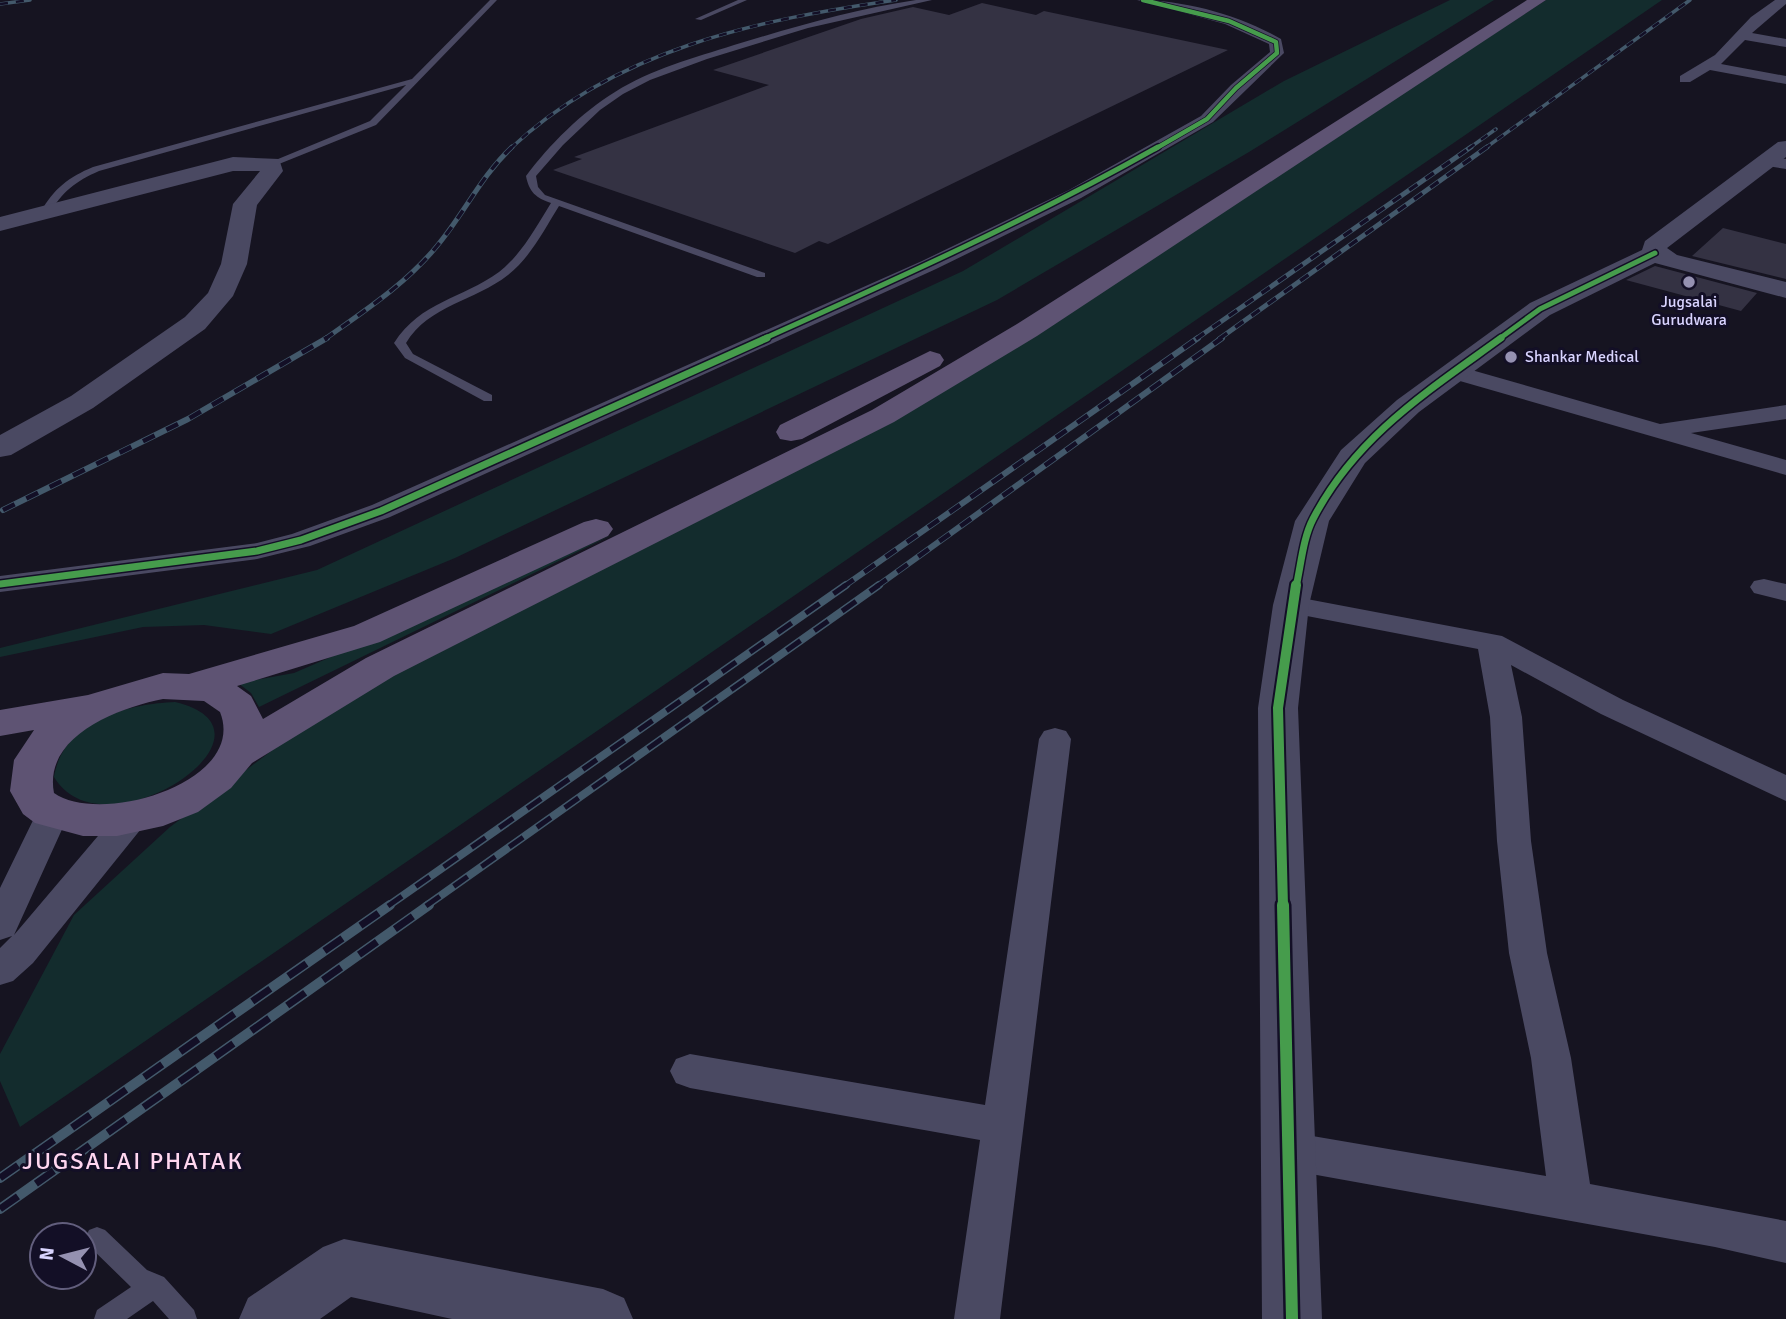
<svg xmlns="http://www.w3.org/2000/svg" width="1786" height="1319" font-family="Signika,sans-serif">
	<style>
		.green { fill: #132c2d }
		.building { fill: #343243 }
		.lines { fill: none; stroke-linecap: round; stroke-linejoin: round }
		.service { fill: #4a4962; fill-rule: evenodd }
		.minor { fill: #4a4962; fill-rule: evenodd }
		.tertiary { fill: #4a4962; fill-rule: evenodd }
		.primary { fill: #5e5373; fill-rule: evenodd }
		.rail-far4-casing { stroke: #43596b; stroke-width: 3.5 }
		.rail-far3-casing { stroke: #43596b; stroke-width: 5 }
		.rail-far2-casing { stroke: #43596b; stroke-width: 6 }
		.rail-far1-casing { stroke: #43596b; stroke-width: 8 }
		.rail-casing { stroke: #43596b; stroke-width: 10 }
		.rail-far4 { stroke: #130f26; stroke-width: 2.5; stroke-dasharray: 8; stroke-linecap: butt }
		.rail-far3 { stroke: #130f26; stroke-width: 3.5; stroke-dasharray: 10; stroke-linecap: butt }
		.rail-far2 { stroke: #130f26; stroke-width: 4.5; stroke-dasharray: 13; stroke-linecap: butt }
		.rail-far1 { stroke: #130f26; stroke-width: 5; stroke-dasharray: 17; stroke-linecap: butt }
		.rail { stroke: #130f26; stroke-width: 7; stroke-dasharray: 22; stroke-linecap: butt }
		.cycleway-far4-casing { stroke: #130f26; stroke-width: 6 }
		.cycleway-far3-casing { stroke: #130f26; stroke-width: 8 }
		.cycleway-far2-casing { stroke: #130f26; stroke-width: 10 }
		.cycleway-far1-casing { stroke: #130f26; stroke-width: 14 }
		.cycleway-casing { stroke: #130f26; stroke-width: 17 }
		.cycleway-far4 { stroke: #469c4c; stroke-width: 4.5 }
		.cycleway-far3 { stroke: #469c4c; stroke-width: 5 }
		.cycleway-far2 { stroke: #469c4c; stroke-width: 7 }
		.cycleway-far1 { stroke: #469c4c; stroke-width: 10 }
		.cycleway { stroke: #469c4c; stroke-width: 12 }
		.poi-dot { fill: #9591b1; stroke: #130f26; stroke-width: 2.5 }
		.labels { text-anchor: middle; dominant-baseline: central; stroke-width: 6; stroke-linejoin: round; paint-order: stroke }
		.far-poi-label { font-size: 16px; fill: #d9d4ff; stroke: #130f26 }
		.near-neighbourhood-label { font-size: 24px; letter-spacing: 2px; fill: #ffd6f0; stroke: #130f26 }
	</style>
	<rect width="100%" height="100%" fill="#161421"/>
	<path class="green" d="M1450,0H1494L1249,152L997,300L455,558L271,634L204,625L143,627L0,657V648L317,570L963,271L1284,81Z
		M1546,0H1662L20,1127L0,1081V1054L74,915L170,827L343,697L896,414L1180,237Z
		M614,534L259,707L251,693L238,683L294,673Z
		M175,702C297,731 103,860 54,777C63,722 125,704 175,702Z"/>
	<path class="building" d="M982,3L1036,15L1044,11L1228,50L828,244L819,241L795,253L553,170L582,159L574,157L769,85L713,70L861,19L913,7L949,15Z
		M1723,228L1786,244V279L1692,256Z
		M1655,266L1757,293L1741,311L1626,280Z"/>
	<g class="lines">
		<path class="service" d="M490,0H497L376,125L274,166L266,164L370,121L406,85L99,171C76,181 62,192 49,214L41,212C53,189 69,177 93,167L412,79Z
			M738,0H747L701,20L695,19Z
			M916,0H932L808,28L707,59L650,80L623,94L600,110L563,145L536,176L538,187L545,195L765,273V277H757L559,206C544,230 530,258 508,275C475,301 429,305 406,343L413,354L492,395V401H484L405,358L394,343C421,301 462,299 499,272C522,254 536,227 551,203C536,198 529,192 526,176C550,144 581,113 615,92C651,69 694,58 734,45C794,27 854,9 916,0Z
			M97,1227L105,1230L147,1270L164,1277L194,1310L197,1319H169L153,1301L127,1319H94L97,1310L131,1287L89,1246L85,1238L89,1230Z"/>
		<path class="minor" d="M1137,0C1185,0 1239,15 1281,39L1284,53L1213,122L1081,198L936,269L390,517L310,546L257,559L0,592V576L257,543L292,534L372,505L922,261L1069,190L1201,116L1231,85L1270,52L1269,44L1225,24Z
			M1775,0H1786V4L1752,33L1786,39V47L1745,40L1721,64L1786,76V84L1710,70L1690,82H1680V76L1715,55L1751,17Z
			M1767,156L1786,159V169L1761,165L1759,161L1761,157Z
			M1454,365L1660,424L1786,405V419L1691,433L1786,460V475L1446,377L1443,372Z
			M1764,579L1786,584V601L1754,593L1750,587L1754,581Z
			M1291,596L1502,636L1623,700L1786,775V801L1601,714L1511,665L1522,717L1531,841L1547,953L1571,1058L1590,1184L1786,1221V1263L1715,1247L1289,1170L1274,1164L1268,1151L1274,1138L1289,1132L1546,1176L1531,1058L1509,953L1497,841L1490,717L1478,649L1281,611L1277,605L1281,599Z
			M1055,728L1066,731L1071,739L1000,1319H954L980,1140L690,1088L676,1083L670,1071L676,1059L690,1054L985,1105L1039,739L1044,731Z
			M52,802L64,806L69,814L14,935L120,810L132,807L144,810L149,819L33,963L13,981L0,985V948L12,936L0,940V888L40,806Z"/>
		<path class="tertiary" d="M1786,141V157L1667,248L1677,255L1786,282V298L1655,263L1550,315L1419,412L1365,463L1329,521L1309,605L1298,708L1322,1319H1262L1258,708L1273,605L1295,521L1341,450L1397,400L1530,303L1642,250L1645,241L1778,142Z
			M233,157L279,159L283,171L257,205L247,264L233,296L205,329L93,408L11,455L0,457V435L71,396L185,317L208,293L221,264L233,204L260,171H233L0,231V217Z
			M344,1239L603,1289L624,1298L633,1319H452L351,1297L320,1319H239L248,1298L323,1247Z"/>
		<path class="primary" d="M1527,0H1546L1037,336L894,422L394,676L252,763L231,788L198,812L163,826L117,836H83L35,823L23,814L10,791L14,760L34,730L0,736V710L88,695L163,673L189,674L354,626L584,522L596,519L608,522L613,529L608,536L380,642L237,686L251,696L263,719L366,658L872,410L1017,324ZM163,699L204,701L220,712C248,782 101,826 54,793C43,736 118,708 163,699Z
			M930,351L940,354L944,360L940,366L802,439L791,441L780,439L776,432L780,425Z"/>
		<defs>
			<path id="rail-far4" d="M0,4L30,0
				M510,149C616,49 757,20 896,0
				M1468,149L1496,129
				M1484,149L1690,0"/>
			<path id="rail-far3" d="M325,339C364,311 406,284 437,246C464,214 481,176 512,147
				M1196,339L1471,147
				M1219,339L1487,147"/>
			<path id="rail-far2" d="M3,510L188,419L327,338
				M843,587L1198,338
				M876,587L1222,338"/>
			<path id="rail-far1" d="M388,906L846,585
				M426,906L879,585"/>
			<path id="rail" d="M0,1178L390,905
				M0,1209L429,905"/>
		</defs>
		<use href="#rail-far4" class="rail-far4-casing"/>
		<use href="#rail-far3" class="rail-far3-casing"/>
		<use href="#rail-far2" class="rail-far2-casing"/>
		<use href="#rail-far1" class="rail-far1-casing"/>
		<use href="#rail" class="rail-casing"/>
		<use href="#rail-far4" class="rail-far4"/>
		<use href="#rail-far3" class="rail-far3"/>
		<use href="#rail-far2" class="rail-far2"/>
		<use href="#rail-far1" class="rail-far1"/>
		<use href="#rail" class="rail"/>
		<defs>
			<path id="cycleway-far4" d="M1143,0L1229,21L1276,42L1277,53L1236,88L1207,119L1155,149"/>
			<path id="cycleway-far3" d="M763,339C897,279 1030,219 1158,147
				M1499,339L1540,309L1655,253"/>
			<path id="cycleway-far2" d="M0,584L257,551L301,540L381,511L767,338
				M1296,587C1301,565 1303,538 1313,519C1356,436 1428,391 1501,338"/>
			<path id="cycleway-far1" d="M1283,906L1278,708L1296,585"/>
			<path id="cycleway" d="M1283,905L1292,1319"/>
		</defs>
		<use href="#cycleway-far4" class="cycleway-far4-casing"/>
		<use href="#cycleway-far3" class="cycleway-far3-casing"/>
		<use href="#cycleway-far2" class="cycleway-far2-casing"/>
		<use href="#cycleway-far1" class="cycleway-far1-casing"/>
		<use href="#cycleway" class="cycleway-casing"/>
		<use href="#cycleway-far4" class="cycleway-far4"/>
		<use href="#cycleway-far3" class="cycleway-far3"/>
		<use href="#cycleway-far2" class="cycleway-far2"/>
		<use href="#cycleway-far1" class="cycleway-far1"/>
		<use href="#cycleway" class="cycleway"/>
	</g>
	<g class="poi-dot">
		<circle cx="1689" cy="282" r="7"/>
		<circle cx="1511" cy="357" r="7"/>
	</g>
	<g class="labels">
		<g class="far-poi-label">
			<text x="1689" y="302">Jugsalai<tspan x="1689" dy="18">Gurudwara</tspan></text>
			<text x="1525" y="357" text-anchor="start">Shankar Medical</text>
		</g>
		<g class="near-neighbourhood-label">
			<text x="133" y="1161">JUGSALAI PHATAK</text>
		</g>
	</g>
	<g transform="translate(63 1256) rotate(277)"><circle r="33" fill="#130f26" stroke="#625e7d" stroke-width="2"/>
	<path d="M0-5L12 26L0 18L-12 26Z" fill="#9591b1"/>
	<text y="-10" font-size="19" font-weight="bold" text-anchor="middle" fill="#d9d4ff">N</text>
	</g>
</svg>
